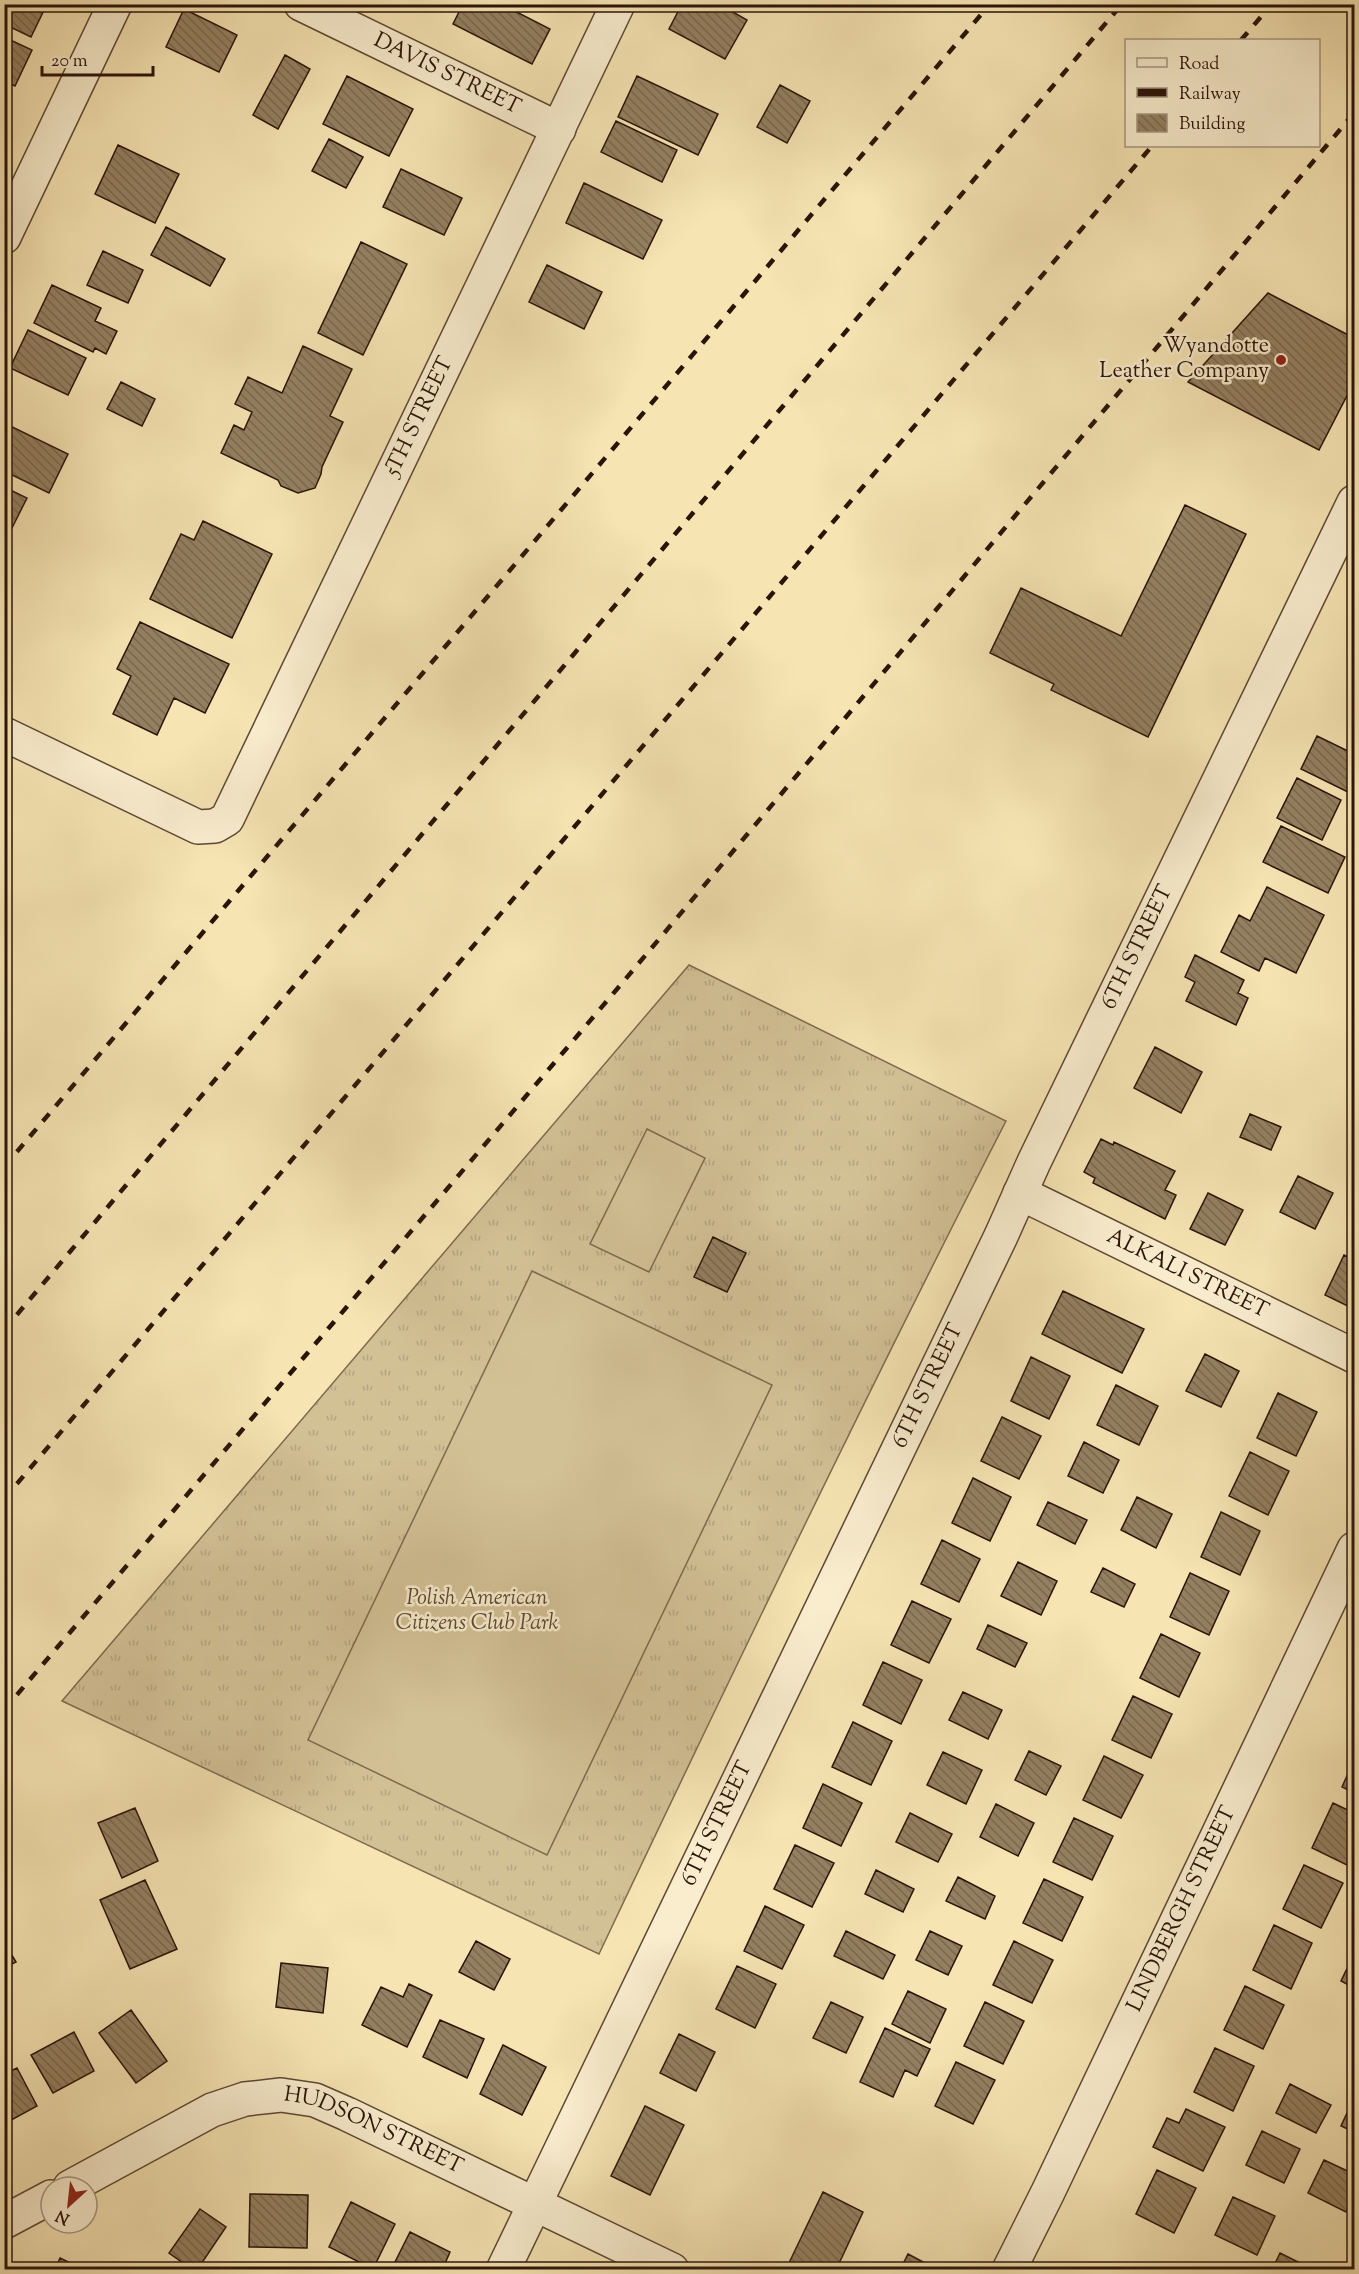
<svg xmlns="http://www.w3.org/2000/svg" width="1359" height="2274" font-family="'Sorts Mill Goudy',serif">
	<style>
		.grass { fill: url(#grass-tufts); stroke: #7e6a4f; stroke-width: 1.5 }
		.pitch { fill: #d3c196; stroke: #7e6a4f; stroke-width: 1.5 }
		.building { fill: url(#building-back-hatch); stroke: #2a1408; stroke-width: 1.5 }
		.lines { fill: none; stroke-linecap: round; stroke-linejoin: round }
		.street-casing { stroke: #5d4833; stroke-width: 36 }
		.street { stroke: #f9edce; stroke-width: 33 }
		.rail { stroke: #2a1408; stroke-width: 4.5; stroke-dasharray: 10 10; stroke-linecap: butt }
		.poi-dot { fill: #8f2418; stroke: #f9edce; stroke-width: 2 }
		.labels { text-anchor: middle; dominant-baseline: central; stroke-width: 5; stroke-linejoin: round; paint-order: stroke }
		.street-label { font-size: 22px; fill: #2a1408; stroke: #f9edce }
		.poi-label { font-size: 22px; fill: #2a1408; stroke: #f9edce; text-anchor: end }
		.park-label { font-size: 22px; font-style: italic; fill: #5d4833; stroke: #f9edce }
	</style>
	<defs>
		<pattern id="grass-tufts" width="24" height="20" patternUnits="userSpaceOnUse" patternTransform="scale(1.5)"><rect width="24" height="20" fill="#d3c196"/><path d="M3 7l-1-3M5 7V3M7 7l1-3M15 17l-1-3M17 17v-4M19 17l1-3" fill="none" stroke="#b5a580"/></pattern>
		<pattern id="building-back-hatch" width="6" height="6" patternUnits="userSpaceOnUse" patternTransform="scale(1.5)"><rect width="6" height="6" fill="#948061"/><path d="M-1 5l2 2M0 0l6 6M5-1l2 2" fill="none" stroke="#79684e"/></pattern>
	</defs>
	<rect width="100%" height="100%" fill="#f6e4b3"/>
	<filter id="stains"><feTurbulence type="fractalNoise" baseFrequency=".00333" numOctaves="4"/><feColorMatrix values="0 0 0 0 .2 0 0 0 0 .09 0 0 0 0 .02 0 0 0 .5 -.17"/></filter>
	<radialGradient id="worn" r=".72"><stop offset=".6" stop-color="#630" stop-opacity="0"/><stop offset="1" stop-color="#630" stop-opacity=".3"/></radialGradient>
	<path class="grass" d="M689,965L1006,1121C865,1396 731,1675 599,1954L62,1701Z"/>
	<path class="pitch" d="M647,1129L705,1158L649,1272L590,1244Z
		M532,1271L772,1385L547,1855L308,1740Z"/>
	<path class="building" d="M4,4H47L31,37L4,24Z
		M463,4H501L550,29L532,64L453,24Z
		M682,4H719L747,20L725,59L669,29Z
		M184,9L237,35L219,72L166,47Z
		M4,37L32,50L15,86L4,81Z
		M285,55L310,69L278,129L253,115Z
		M347,76L413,109L389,156L323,124Z
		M637,76L718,114L698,155L618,117Z
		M780,85L810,101L787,143L757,127Z
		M616,121L677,150L662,182L601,152Z
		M329,139L363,157L346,188L312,171Z
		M118,145L179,174L155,223L95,194Z
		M401,169L462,198L444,235L383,207Z
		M584,183L662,220L643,259L566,223Z
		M166,227L225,259L210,286L151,255Z
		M361,242L407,264L363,355L318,333Z
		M103,251L143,270L128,303L87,285Z
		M547,265L602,292L584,329L529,302Z
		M52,285L101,308L95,321L117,331L106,354L95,348L93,352L34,323Z
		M1268,293L1354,338V382L1319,450L1188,382Z
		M28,330L86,358L68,395L10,368Z
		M303,346L352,369L330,416L343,422L322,467L321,474L315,488L298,493L281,486L278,480L221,453L234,425L244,430L252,412L235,404L248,377L282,393Z
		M121,382L155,399L142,426L107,409Z
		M4,423L68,454L49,493L4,471Z
		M4,487L27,498L8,536L4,535Z
		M1185,505L1246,534L1148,737L1051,690L1054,684L990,653L1021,588L1121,636Z
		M203,521L272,554L232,638L150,599L181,534L194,540Z
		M140,622L229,664L205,713L174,698L157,735L113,714L131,676L117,669Z
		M1317,736L1354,754V795L1301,769Z
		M1297,778L1341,800L1322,840L1277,818Z
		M1281,826L1345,857L1328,893L1263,862Z
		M1267,887L1324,915L1296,973L1265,958L1259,971L1221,952L1239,915L1250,921Z
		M1195,955L1244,980L1238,993L1248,998L1236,1025L1186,1001L1195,982L1185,977Z
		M1155,1047L1202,1072L1181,1113L1134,1088Z
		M1250,1114L1281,1127L1271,1150L1240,1137Z
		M1101,1139L1113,1145L1114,1142L1175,1171L1165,1190L1176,1195L1165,1219L1093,1183L1095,1178L1084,1172Z
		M1298,1176L1333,1193L1315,1229L1280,1212Z
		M1208,1193L1243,1210L1225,1245L1190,1229Z
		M713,1237L746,1253L727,1292L694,1277Z
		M1344,1255L1354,1260V1309L1325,1295Z
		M1063,1291L1144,1329L1122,1373L1042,1334Z
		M1205,1354L1239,1371L1221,1407L1186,1391Z
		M1031,1357L1070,1376L1049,1419L1011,1401Z
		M1116,1385L1158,1406L1139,1445L1097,1425Z
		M1278,1393L1317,1412L1296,1456L1257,1438Z
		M1002,1417L1041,1436L1019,1479L981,1461Z
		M1084,1442L1119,1460L1103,1493L1068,1476Z
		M1250,1452L1289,1471L1268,1515L1229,1496Z
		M973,1478L1011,1497L990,1541L952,1523Z
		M1137,1497L1172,1514L1156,1548L1121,1530Z
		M1048,1502L1087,1520L1075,1544L1037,1525Z
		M1221,1512L1260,1531L1240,1575L1201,1557Z
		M942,1540L980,1559L959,1602L921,1584Z
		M1018,1562L1057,1581L1041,1615L1001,1596Z
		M1103,1568L1135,1584L1124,1607L1091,1592Z
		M1190,1573L1229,1591L1209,1635L1170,1617Z
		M912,1601L951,1619L929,1663L891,1645Z
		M988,1625L1027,1643L1015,1667L977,1649Z
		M1161,1634L1200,1653L1179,1697L1140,1678Z
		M883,1662L922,1680L901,1724L863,1705Z
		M963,1692L1002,1710L988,1739L949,1720Z
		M1133,1696L1172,1714L1151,1758L1112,1740Z
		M853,1722L892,1741L871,1785L832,1767Z
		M1029,1751L1061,1766L1046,1795L1015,1780Z
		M943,1752L982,1770L966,1804L927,1785Z
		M1104,1756L1143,1775L1121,1818L1083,1800Z
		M1354,1760V1793L1342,1787Z
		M823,1784L862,1803L841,1846L803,1828Z
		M1333,1803L1354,1813V1858L1351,1867L1312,1848Z
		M996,1804L1034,1823L1018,1856L980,1837Z
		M135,1808L158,1861L122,1878L98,1823Z
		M910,1813L952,1834L938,1862L896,1842Z
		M1074,1818L1113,1836L1092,1880L1053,1862Z
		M795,1845L834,1863L812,1907L774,1889Z
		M1304,1865L1343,1883L1321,1928L1283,1909Z
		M876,1870L914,1889L903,1912L865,1894Z
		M958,1877L995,1896L985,1919L946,1901Z
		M1044,1879L1083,1897L1062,1941L1023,1923Z
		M145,1880L177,1949L130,1969L100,1900Z
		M765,1906L804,1925L782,1969L744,1951Z
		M1274,1925L1312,1943L1291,1989L1253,1970Z
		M846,1931L895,1955L883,1979L834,1956Z
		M930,1931L962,1946L948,1975L916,1960Z
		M476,1941L510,1959L494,1990L459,1972Z
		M1014,1941L1053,1960L1032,2003L993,1985Z
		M4,1942L16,1962L4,1968Z
		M1354,1954V1988L1341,1981Z
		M281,1963L328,1968L323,2013L276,2007Z
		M737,1966L776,1984L755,2028L716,2009Z
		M409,1984L432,1995L407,2047L362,2025L381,1987L403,1997Z
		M1245,1986L1284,2005L1263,2049L1224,2030Z
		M908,1991L946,2009L930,2043L892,2024Z
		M831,2002L863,2017L846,2053L813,2038Z
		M985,2002L1024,2021L1003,2064L964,2046Z
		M131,2010L167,2061L136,2083L99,2033Z
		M440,2020L484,2039L467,2078L423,2057Z
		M885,2028L930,2049L917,2076L905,2070L893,2097L860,2082Z
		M74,2032L94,2071L53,2093L31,2055Z
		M679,2034L715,2052L696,2091L660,2073Z
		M503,2045L546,2067L522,2115L480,2094Z
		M1215,2048L1254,2066L1233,2111L1194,2092Z
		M956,2062L995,2080L973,2124L935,2106Z
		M17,2068L37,2106L4,2124V2074Z
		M1290,2084L1331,2105L1316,2133L1276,2113Z
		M1353,2100L1354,2101V2132L1341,2126Z
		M645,2106L684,2125L650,2195L611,2176Z
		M1186,2109L1225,2127L1203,2171L1153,2147L1167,2118L1179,2123Z
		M1262,2131L1300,2149L1284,2183L1246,2165Z
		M1324,2160L1354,2174V2195L1346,2212L1308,2193Z
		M1157,2170L1196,2188L1174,2233L1136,2214Z
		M823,2192L863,2212L836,2270H802L789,2263Z
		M250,2194L308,2195L307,2248L249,2247Z
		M1233,2197L1275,2216L1257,2255L1215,2235Z
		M351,2202L395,2224L373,2269L329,2247Z
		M200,2209L226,2227L197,2270H193L169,2253Z
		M410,2232L450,2252L442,2270H391Z
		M1280,2253L1314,2270H1272Z
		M908,2254L938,2270H900Z
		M60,2258L85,2270H55Z"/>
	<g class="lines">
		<defs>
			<g id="street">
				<path id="s1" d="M301,4L559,129"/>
				<path d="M4,237L115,4"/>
				<path id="s2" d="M4,734L198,827L215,826L227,819L618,4"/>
				<path id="s3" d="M1020,1193L1354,1356"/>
				<path id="s4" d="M70,2187L212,2110L245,2099L281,2095L315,2100L347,2114L672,2270"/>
				<path d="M4,2222L51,2197"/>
				<path id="s5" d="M503,2270L1001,1236L1034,1162L1354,502"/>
				<path id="s6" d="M1009,2270L1048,2192L1354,1549"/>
			</g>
		</defs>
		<use href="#street" class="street-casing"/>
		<use href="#street" class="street"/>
		<path class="rail" d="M1241,40L1272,4
			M4,1167L990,4
			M4,1330L1122,4
			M4,1499L1152,146
			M4,1710L623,982L1354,113"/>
	</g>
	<circle class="poi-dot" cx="1281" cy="360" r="6"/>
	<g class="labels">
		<g class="street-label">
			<text stroke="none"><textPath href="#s1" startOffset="162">DAVIS STREET</textPath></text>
			<text stroke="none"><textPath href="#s2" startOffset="692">5TH STREET</textPath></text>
			<text stroke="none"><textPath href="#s5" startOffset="1467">6TH STREET</textPath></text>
			<text stroke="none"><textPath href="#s3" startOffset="186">ALKALI STREET</textPath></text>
			<text stroke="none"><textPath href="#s5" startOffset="981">6TH STREET</textPath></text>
			<text stroke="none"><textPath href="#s5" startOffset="495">6TH STREET</textPath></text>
			<text stroke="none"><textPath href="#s6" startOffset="400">LINDBERGH STREET</textPath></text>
			<text stroke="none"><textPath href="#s4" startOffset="332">HUDSON STREET</textPath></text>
		</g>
		<g class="poi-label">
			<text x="1269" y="347">Wyandotte<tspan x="1269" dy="25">Leather Company</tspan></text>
		</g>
		<g class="park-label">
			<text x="477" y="1599">Polish American<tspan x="477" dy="25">Citizens Club Park</tspan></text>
		</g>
	</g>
	<rect width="1359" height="2274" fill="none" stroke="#f6e4b3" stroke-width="24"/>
	<rect x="6" y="6" width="1347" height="2262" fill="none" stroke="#2a1408" stroke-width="3"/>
	<rect x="12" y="12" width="1335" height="2250" fill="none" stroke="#2a1408" stroke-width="1.5"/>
	<rect x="1125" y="39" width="195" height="108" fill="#f9edce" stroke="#a6967f" stroke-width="1.5"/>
	<rect x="1137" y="58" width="30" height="9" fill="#f9edce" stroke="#a6967f" stroke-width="1.5"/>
	<text x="1179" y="69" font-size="18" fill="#2a1408">Road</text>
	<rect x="1137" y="88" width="30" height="9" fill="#2a1408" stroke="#a6967f" stroke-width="1.5"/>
	<text x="1179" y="99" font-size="18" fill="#2a1408">Railway</text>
	<rect x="1137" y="114" width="30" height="18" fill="url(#building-back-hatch)" stroke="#a6967f" stroke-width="1.5"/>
	<text x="1179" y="129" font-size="18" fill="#2a1408">Building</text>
	<g transform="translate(69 2205) rotate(207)"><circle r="28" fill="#f9edce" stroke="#a6967f" stroke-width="1.5"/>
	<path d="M0-4.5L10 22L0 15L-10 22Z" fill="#8f2418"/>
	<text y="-9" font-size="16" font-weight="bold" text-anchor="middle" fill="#2a1408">N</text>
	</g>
	<path d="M42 66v9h111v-9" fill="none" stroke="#2a1408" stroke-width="3"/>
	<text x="51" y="66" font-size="18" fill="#2a1408" stroke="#f9edce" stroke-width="4.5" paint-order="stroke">20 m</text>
	<rect width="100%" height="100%" filter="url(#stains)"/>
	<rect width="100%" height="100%" fill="url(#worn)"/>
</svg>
